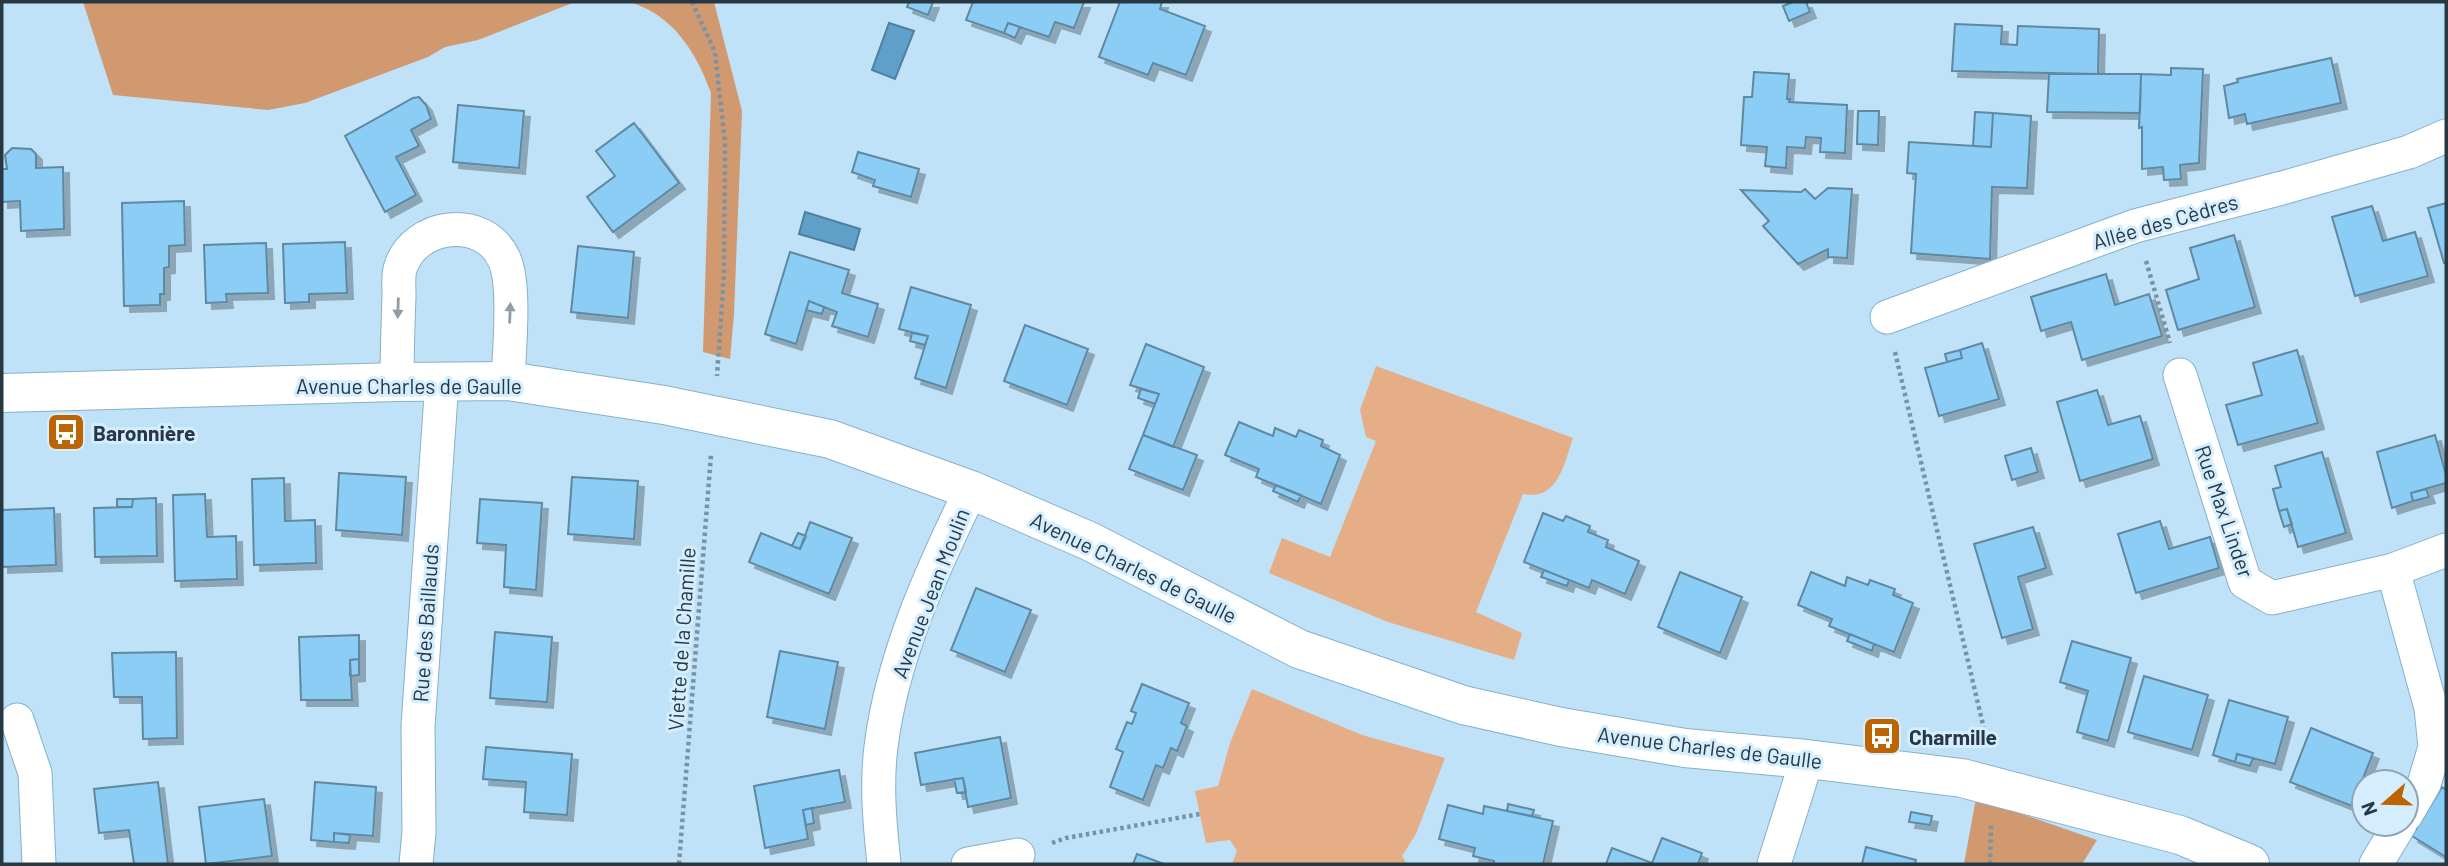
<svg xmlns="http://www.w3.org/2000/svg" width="2448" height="866" font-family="Barlow,sans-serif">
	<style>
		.green { fill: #e5ae86 }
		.forest { fill: #d1996f }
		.water { fill: #609fc7; stroke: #4f809f; stroke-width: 2 }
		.building { fill: #8ccdf6; stroke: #5f88a1; stroke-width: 2; filter: url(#shadow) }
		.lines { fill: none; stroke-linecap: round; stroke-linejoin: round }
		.minor-casing { stroke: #86b0cb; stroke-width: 35 }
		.tertiary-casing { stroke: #86b0cb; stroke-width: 40 }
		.path { stroke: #7993a4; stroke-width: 4.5; stroke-dasharray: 3.5 3.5; stroke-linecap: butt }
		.minor { stroke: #fff; stroke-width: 33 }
		.tertiary { stroke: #fff; stroke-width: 38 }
		.oneway { fill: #939ca1 }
		.labels { text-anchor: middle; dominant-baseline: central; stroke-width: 6; stroke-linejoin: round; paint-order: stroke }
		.street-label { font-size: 21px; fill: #273843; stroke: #d4eeff }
		.poi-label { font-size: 21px; font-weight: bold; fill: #273843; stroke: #d4eeff; text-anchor: start }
	</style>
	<defs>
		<filter id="shadow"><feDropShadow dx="6" dy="6" stdDeviation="0" flood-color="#0004"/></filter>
	</defs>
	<rect width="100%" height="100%" fill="#c0e2f8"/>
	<path class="green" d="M1376,366L1573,438C1564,464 1558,501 1523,494L1476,612L1522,633L1514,660L1388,622L1269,573L1282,538L1330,557L1376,441L1366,437L1360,410Z
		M1252,689L1362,735L1445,758L1416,834L1402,856L1407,864H1232L1237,851L1230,840L1206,843L1195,791L1218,786L1230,743Z"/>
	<path class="forest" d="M83,2H575L478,40L445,47L428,57L305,103L268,110L113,95Z
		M630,2H714L742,111L734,314L730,359L703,352L711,93C696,52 674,16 630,2Z
		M1976,798L2097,840L2082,864H1964Z"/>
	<path class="water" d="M889,23L914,31L895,79L872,70Z
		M805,212L860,229L854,250L799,234Z"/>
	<path class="building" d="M909,2H933L928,15L907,7Z
		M973,2H1084L1074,28L1055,22L1049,37L1008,23L1004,33L966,20Z
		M1120,2H1162L1160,9L1205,26L1186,75L1153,63L1148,75L1099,57Z
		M1793,2H1806L1810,12L1789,21L1783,6Z
		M1008,23L1020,27L1015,38L1004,33Z
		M1955,24L2002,26L2001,44L2017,45L2018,26L2099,29L2098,74L1952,71Z
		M2331,58L2341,103L2247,124L2245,114L2229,118L2224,86L2238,82L2237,79Z
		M2171,68L2203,69L2199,163L2180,165L2181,179L2164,180L2163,167L2142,169V127L2139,128L2141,74L2171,75Z
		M1754,72L1789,74L1787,99H1790L1789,102L1847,105L1845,153L1820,152L1821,138L1806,137L1805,148L1787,147L1786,168L1765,166L1767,147L1741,145L1744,97H1752Z
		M2049,74H2141L2140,113L2047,112Z
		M419,97L426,105L431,119L411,130L419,146L396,157L416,195L385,212L345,136L413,98Z
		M458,105L524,111L519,168L453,162Z
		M1858,111H1879L1878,145L1857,144Z
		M1975,112L1993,113L1991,147L1973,146Z
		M1993,113L2031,116L2027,188L1992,187L1990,259L1911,253L1916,174L1907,173L1909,142L1991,147Z
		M634,123L679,183L613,232L587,197L615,176L596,151Z
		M12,148L31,149L36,154V168L63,167L64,229L21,231L20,201L2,202V169H7L5,155Z
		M858,152L919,169L911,197L873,186L875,180L852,172Z
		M1828,188L1852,189L1847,258L1828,257V249L1798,264L1763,226L1769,221L1741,190L1801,192L1805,189L1815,199Z
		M184,201L185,245L169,246V267L164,268V294H160V305L124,306L122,203Z
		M2446,203V263H2444L2428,208Z
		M2372,206L2383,241L2415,232L2428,276L2355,296L2332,217Z
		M2234,235L2255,307L2178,330L2166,290L2199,279L2190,248Z
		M345,242L347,293L309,294V302L285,303L283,244Z
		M266,243L268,293L226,294L227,302L206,303L204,245Z
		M578,246L634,252L628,318L571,312Z
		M790,252L849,270L842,293L878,304L868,337L832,326L837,312L809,301L796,344L765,334Z
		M2106,274L2115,305L2149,294L2162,336L2082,360L2071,322L2041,331L2031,297Z
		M911,287L971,305L946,388L915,378L928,336L899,329Z
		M809,301L824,307L822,314L806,310Z
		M1025,325L1088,349L1067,405L1004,381Z
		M912,333L928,336L925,345L910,341Z
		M1982,343L1999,399L1939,416L1925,368L1962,358L1960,350Z
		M1146,344L1204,367L1173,447L1143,435L1159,394L1130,385Z
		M1960,350L1962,358L1947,362L1945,354Z
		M2297,350L2318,423L2238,445L2226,405L2262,395L2253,363Z
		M1141,389L1159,394L1155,404L1138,398Z
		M2097,390L2108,425L2140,416L2153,459L2080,481L2057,402Z
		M1239,422L1273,436L1275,428L1296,437L1299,430L1323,440L1321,446L1340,455L1321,504L1256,477L1259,469L1225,455Z
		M1143,435L1197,455L1183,490L1129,469Z
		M2435,435L2446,475V483L2411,493L2413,501L2392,508L2377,452Z
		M2031,448L2038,472L2012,480L2005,456Z
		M2322,452L2346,533L2298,547L2287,509L2279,511L2273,489L2281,487L2275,466Z
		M339,473L406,477L402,535L336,530Z
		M572,477L638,481L634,539L568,534Z
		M284,478L285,521L315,520L316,563L254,565L252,479Z
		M1276,485L1301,495L1298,502L1273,491Z
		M2426,489L2429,497L2413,501L2411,493Z
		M205,494L207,537L236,536L237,579L175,581L173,495Z
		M156,498L157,556L95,557L94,508L132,507L133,499Z
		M117,499H133L132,507H117Z
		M480,499L542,503L536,590L504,587L506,545L477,543Z
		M54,508L56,565L2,567V510Z
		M2287,509L2292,524L2284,527L2279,511Z
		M1543,513L1563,521L1566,516L1590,526L1588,532L1608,540L1606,547L1639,561L1625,594L1592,580L1589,588L1524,562Z
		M2160,521L2169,549L2210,537L2219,568L2136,593L2118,534Z
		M810,522L852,538L829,594L749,562L761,533L800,549Z
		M2033,527L2046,568L2018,577L2033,629L2002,638L1974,544Z
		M798,533L806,536L800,549L792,546Z
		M1544,570L1569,580L1567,586L1541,577Z
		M1680,572L1742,597L1720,653L1658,627Z
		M1811,572L1845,586L1847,577L1868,585L1870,580L1895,589L1893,595L1913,603L1894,652L1829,626L1832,619L1798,605Z
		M976,588L1031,610L1005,672L951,650Z
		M495,632L552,637L547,702L490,698Z
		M1850,634L1874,644L1872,651L1847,641Z
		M359,635V659L350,660L352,700H301L299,637Z
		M2072,641L2131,658L2108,741L2077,732L2088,691L2060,682Z
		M780,651L838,662L825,729L767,717Z
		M176,652L177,738L143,739L142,697H114L112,653Z
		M359,659V675L350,676V660Z
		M2144,676L2208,695L2192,750L2128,732Z
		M1142,684L1189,703L1181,723L1187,726L1177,751L1171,748L1163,768L1156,765L1143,800L1110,787L1123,752L1116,749L1127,722L1132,724L1136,713L1131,711Z
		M2229,700L2288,717L2275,764L2237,754L2235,762L2213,755Z
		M2311,728L2373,753L2352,806L2290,782Z
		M1000,737L1011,798L968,807L963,778L921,785L915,753Z
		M486,747L572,754L567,815L524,812L526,782L483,779Z
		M2237,754L2253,758L2250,766L2235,762Z
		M839,770L845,802L803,810L808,839L765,848L754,786Z
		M963,778L966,792L957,793L954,779Z
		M158,782L168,864H134L129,830L99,833L94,789Z
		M315,782L376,787L373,836L334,833V842L311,840Z
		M2442,787L2446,790V857L2412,836Z
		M264,799L272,856L206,864L199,807Z
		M1508,804L1534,810L1532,816L1507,811Z
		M1448,805L1483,814L1484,806L1553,821L1543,864H1494V861L1473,856L1475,848L1439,839Z
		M812,808L814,823L806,825L803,810Z
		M1911,812L1932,816L1930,825L1909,822Z
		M334,833L350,835L349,843L334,842Z
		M1662,838L1702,853L1698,864H1606L1612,848L1652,863Z
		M1866,847L1916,860L1915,864H1862Z
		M1137,854L1164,864H1133Z"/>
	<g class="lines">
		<defs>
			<path id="minor" d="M1887,317L2135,226L2282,188L2409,152L2446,136
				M2180,375L2245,582L2272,598L2393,570L2446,550
				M397,382C397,353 398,324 399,296C399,288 398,277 400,269C413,223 484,214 504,259C516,283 509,353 508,381
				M2393,570L2431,708L2435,747L2424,784L2406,815
				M17,720L35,773L39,864
				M416,864L419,832L418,726L442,381
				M884,864C880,825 876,786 881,747C892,657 932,570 971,490
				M968,864L1018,855
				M1774,864L1807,759
				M2376,864L2400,824"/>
			<path id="tertiary" d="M2,393L397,382L508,381L664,405L830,439L971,490L1089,541L1299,649L1463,705L1561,727L1685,748L1807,759L1962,778L2180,835L2250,864"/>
		</defs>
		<use href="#minor" class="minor-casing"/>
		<use href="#tertiary" class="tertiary-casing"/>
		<path class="path" d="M692,2L715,52L725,143L724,275L717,376
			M2146,261L2170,343
			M1895,352L1988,746
			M1052,843L1066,838L1200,814
			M679,864L711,455
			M1990,864L1991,823"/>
		<use href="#minor" class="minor"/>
		<use href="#tertiary" class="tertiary"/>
	</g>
	<defs><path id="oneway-solid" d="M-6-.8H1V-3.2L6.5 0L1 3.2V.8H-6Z" transform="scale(1.75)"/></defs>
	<g class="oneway">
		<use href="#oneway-solid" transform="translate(398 308) rotate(92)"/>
		<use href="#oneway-solid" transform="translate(510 313) rotate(-88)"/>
	</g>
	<defs>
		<symbol id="bus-square" viewBox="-11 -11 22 22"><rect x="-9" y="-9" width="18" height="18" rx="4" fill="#bc6400" stroke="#d4eeff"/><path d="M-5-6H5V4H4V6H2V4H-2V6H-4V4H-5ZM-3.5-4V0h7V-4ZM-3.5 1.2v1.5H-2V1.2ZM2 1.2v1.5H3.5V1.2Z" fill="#fff"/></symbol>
	</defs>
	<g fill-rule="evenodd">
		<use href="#bus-square" x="44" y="410" width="44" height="44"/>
		<use href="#bus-square" x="1860" y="714" width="44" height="44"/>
	</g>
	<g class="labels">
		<g class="street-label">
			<text transform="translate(2165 221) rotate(-16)">Allée des Cèdres</text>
			<text x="409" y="385">Avenue Charles de Gaulle</text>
			<text transform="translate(2225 511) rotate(71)">Rue Max Linder</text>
			<text transform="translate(1134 567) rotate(26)">Avenue Charles de Gaulle</text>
			<text transform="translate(930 593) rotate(-69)">Avenue Jean Moulin</text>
			<text transform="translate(425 623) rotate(-86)">Rue des Baillauds</text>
			<text transform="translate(681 639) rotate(-86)">Viette de la Chamille</text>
			<text transform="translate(1710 747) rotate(7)">Avenue Charles de Gaulle</text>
		</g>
		<g class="poi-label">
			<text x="93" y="432">Baronnière</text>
			<text x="1909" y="736">Charmille</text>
		</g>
	</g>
	<rect width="2448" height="866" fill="none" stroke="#273843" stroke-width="7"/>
	<g transform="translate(2385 803) rotate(250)"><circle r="33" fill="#d4eeff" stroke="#8fa5b4" stroke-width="2"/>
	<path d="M0-5L12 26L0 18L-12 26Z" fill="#bc6400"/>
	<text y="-10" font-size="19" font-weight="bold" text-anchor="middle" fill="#273843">N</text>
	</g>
</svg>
